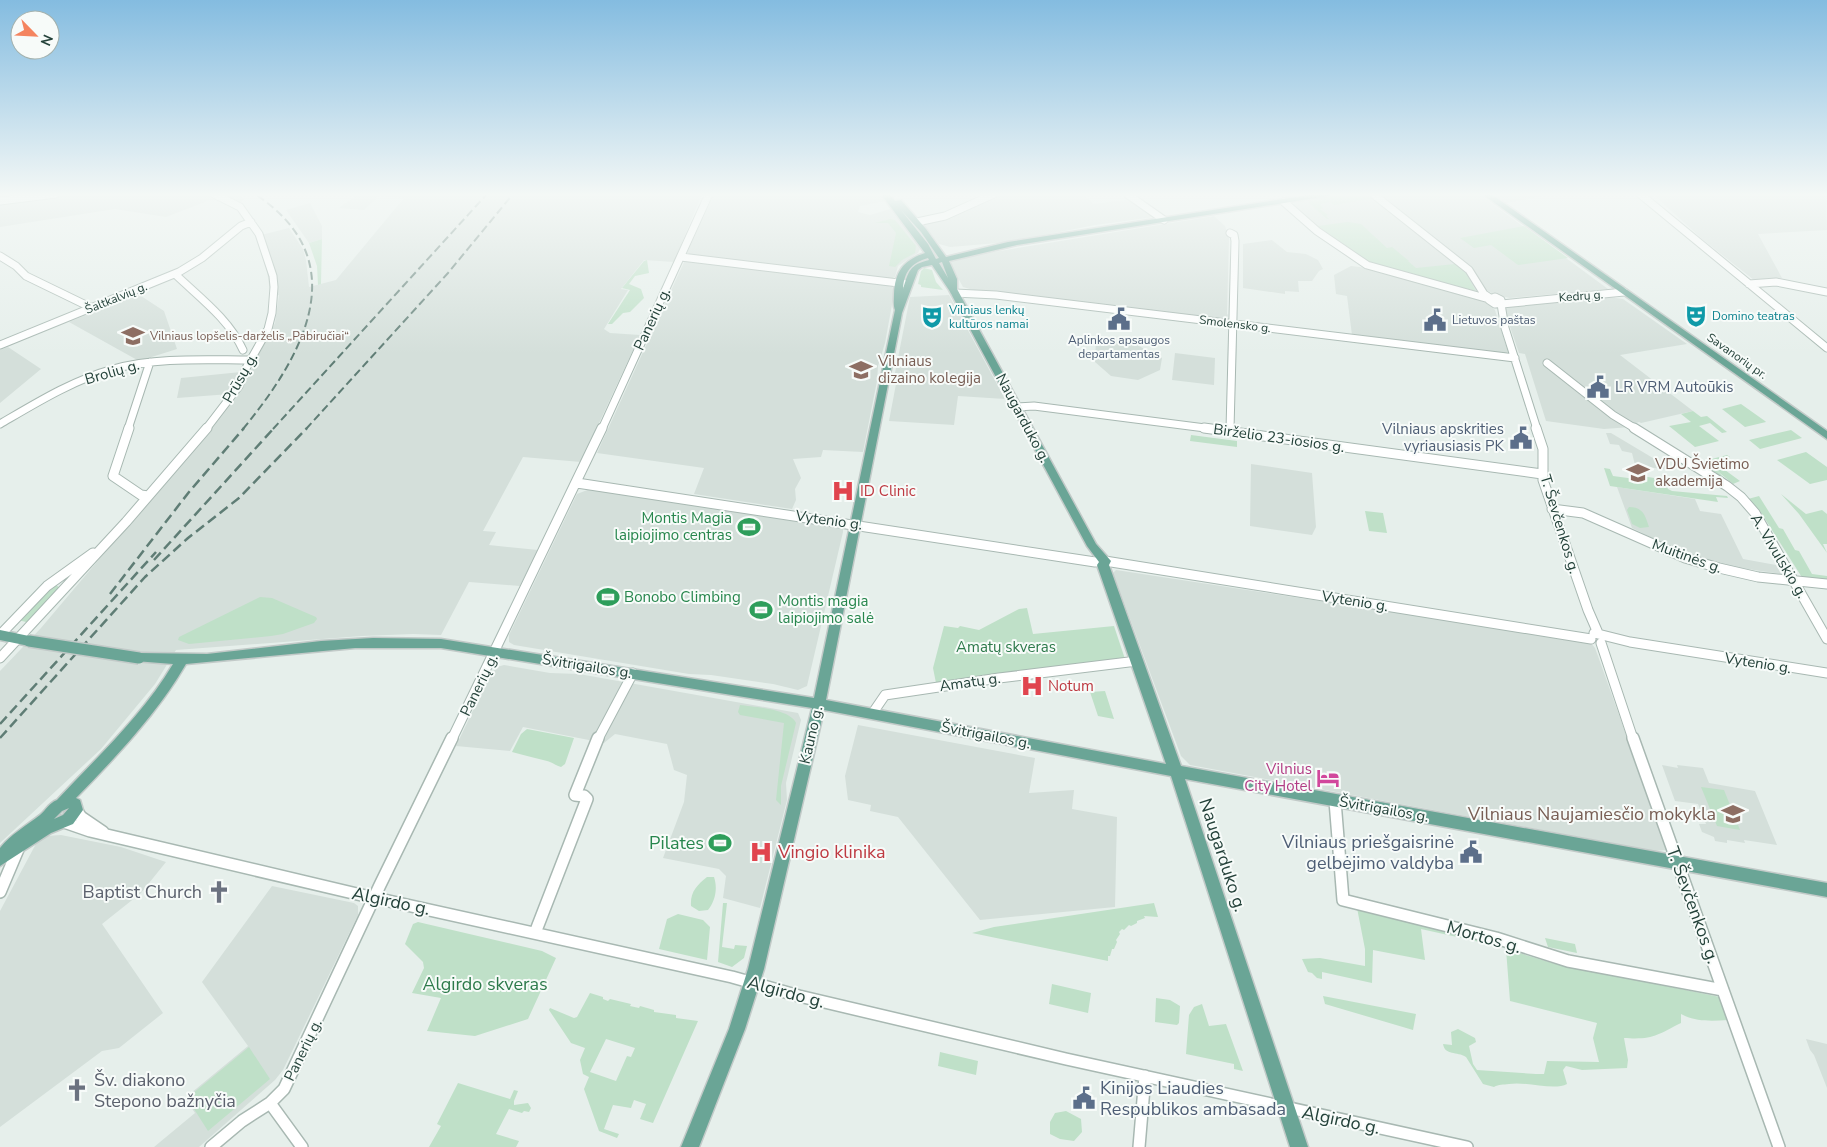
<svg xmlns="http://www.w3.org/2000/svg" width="1827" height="1147" font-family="'Nunito Sans',sans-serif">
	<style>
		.built { fill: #d4dfda }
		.green { fill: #bfe0c8; fill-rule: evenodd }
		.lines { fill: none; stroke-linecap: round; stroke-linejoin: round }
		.minor-far2-casing { stroke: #a8b8b2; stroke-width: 9 }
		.minor-far1-casing { stroke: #a8b8b2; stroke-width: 11 }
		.minor-casing { stroke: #a8b8b2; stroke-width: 14 }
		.major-casing { stroke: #c2cac8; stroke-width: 3 }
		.minor-far2 { stroke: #fff; stroke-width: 7 }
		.minor-far1 { stroke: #fff; stroke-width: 9 }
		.minor { stroke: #fff; stroke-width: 11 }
		.major { fill: #6aa596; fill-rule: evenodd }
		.rail-far1 { stroke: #5f7d75; stroke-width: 2; stroke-dasharray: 8 4; stroke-linecap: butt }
		.rail { stroke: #5f7d75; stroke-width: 2.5; stroke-dasharray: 10 5; stroke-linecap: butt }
		.major-bridge-casing { stroke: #c2cac8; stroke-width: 14; stroke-linecap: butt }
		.major-bridge { stroke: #6aa596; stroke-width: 11 }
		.labels { text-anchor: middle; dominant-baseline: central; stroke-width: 4; stroke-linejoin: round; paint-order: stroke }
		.far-street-label { font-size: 12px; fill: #24423a; stroke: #f7fbf9 }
		.far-culture-label { font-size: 12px; fill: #0d838f; stroke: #f7fbf9; text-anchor: start }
		.far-service-label { font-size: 12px; fill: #4e5e75; stroke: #f7fbf9; text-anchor: start }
		.far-education-label { font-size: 12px; fill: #785e54; stroke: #f7fbf9; text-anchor: start }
		.street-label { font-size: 15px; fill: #24423a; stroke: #f7fbf9 }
		.education-label { font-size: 15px; fill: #785e54; stroke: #f7fbf9; text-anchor: start }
		.service-label { font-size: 15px; fill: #4e5e75; stroke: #f7fbf9; text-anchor: start }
		.health-label { font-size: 15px; fill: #be3a42; stroke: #f7fbf9; text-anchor: start }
		.leisure-label { font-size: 15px; fill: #27864d; stroke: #f7fbf9; text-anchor: start }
		.park-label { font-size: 15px; fill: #2d7a4b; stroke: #f7fbf9 }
		.hotel-label { font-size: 15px; fill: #b23c85; stroke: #f7fbf9; text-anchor: end }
		.near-education-label { font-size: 18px; fill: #785e54; stroke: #f7fbf9; text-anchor: end }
		.near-service-label { font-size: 18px; fill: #4e5e75; stroke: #f7fbf9; text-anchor: end }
		.near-leisure-label { font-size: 18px; fill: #27864d; stroke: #f7fbf9; text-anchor: end }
		.near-health-label { font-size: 18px; fill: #be3a42; stroke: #f7fbf9; text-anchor: start }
		.near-street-label { font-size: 18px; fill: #24423a; stroke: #f7fbf9 }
		.near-worship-label { font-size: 18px; fill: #5b616d; stroke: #f7fbf9; text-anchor: end }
		.near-park-label { font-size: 18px; fill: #2d7a4b; stroke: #f7fbf9 }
	</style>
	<rect width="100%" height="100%" fill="#e6efeb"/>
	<path class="built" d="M49,194H235L245,199L233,205L218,200H210L166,217L115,209L0,227V200Z
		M358,194H702L674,262L644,260L621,289L628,290L604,329L610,333L640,335L581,462L523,457L483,531L496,532L489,545L538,550L520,586L469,582L441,635L413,634L362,636L176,650L155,684L101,749L0,843V671L41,628L238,395L275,323L279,295L271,297L265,259L257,236L289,228L303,249L306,260L309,287L336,280L404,198L379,196L364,210L339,208Z
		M714,194H880L885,201L860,206L858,212L870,215L890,209L920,249L918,253L898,266L895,277L890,279L691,255L687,253Z
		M999,194H1084L1093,204L1133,199L1155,217L1095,225L1010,242L950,247L939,244L923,224L947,217Z
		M1343,194H1370L1466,271L1477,291L1472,292L1347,252L1292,206L1294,203Z
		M1375,194H1479L1608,289L1510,298L1495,295L1483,288L1474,272Z
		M1493,194H1555L1506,203Z
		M1653,194H1826L1827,230L1758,234L1782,278L1754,280L1702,239Z
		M310,203L322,226V239L309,243L286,210Z
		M1214,216L1225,226L1229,238L1227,314L1228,315L1226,319L977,291L963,287L951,265V262L957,258Z
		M1272,240L1287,252L1306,254L1318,260L1323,269L1319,271L1312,281H1298L1299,292L1285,291V294L1243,288V244Z
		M685,260L885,285L895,288L885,343L878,366L877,381L863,452L823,450L821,457L793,459L801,478L795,489L796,500L792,509L694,494L704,468L597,453Z
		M1351,266L1368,268L1457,292L1488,303L1495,310L1508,352L1505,353L1352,335L1347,296L1336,294L1334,275Z
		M138,294L164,311L177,349L139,361L69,322Z
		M949,295L1005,399L958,396L954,425L889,421L896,384L893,383L910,297Z
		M1609,297L1623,299L1687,344L1620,355L1693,411L1641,423L1639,422L1633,424L1631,427L1604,429L1546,421L1525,354L1519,353L1504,309L1508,304Z
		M1096,339L1135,344L1162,358L1160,370L1138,380L1111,376L1095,362Z
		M8,347L41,369L0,403V350Z
		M1175,353L1215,358L1214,385L1172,380Z
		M241,372L230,394L177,398L181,378Z
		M1606,433H1611L1668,467V470L1635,465L1632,453L1622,451L1619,445L1610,444Z
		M1251,464L1312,473L1316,527L1312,535L1250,526Z
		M1617,487L1695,499L1700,511L1721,514L1743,559L1776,565L1781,574L1720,565L1669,546L1632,528Z
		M590,489L843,529V532L807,686L798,690L773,684L711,675L689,674L514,645L509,642V635L577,494Z
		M1116,570L1590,642L1595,648L1598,656L1667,850L1655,851L1190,765L1181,756L1113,573Z
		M504,665L550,673L579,674L798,713L801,720L786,783L787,800L760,908L723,898L726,876L719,869L663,858L684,802L687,775L674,770L667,744L615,734L604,743L523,727L510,751L456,746L490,675L497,667Z
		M858,725L1035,758L1029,793L1074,790L1072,809L1117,817L1115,907L980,920L898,817L870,811L871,805L848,800L845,776Z
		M1662,765L1678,768L1677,765L1703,768L1709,783L1755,791L1777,845L1744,840L1745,843L1727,840V843L1715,841L1714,837L1702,832L1699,824H1706L1698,804L1675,801Z
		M61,835L121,847L166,862L141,893L102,924L163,1013L119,1048L102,1051L0,1127V911L38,840L46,836Z
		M272,886L354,903L358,906V915L283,1070L275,1080L199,1147H154L195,1113L185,1098L248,1046L202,982Z
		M1806,1039L1827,1044V1088L1814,1055L1810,1050Z"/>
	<path class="green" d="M1343,194H1370L1375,198L1334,205L1330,202L1320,204L1323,208L1320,209L1328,215L1326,216L1329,219H1327L1309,203V201Z
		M890,219L895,220L916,246L915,253L902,260L895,267L889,266L896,233L888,223H875Z
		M1347,222L1361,224L1387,248L1392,247L1409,261H1408L1416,268L1455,264L1466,273L1476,291L1364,262L1318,226Z
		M1524,226L1568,258L1518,265L1491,245L1474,248L1460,238Z
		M322,239L321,284L318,285L317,266L309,243Z
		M647,260L649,273L635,276L629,284L641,289L644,298L630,312L623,313L612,324H608L630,290L622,288L644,261Z
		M924,268L932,270L936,282L943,290L921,287V285L918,284L921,271Z
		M1741,404L1765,421L1766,422L1745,427L1722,409Z
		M1693,411L1701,417L1707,416L1727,432L1722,433L1710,423L1699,426L1719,441L1695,447L1669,426L1691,422L1681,414Z
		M1791,430L1802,438L1760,449L1749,440Z
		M1191,435L1237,441V447L1190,441Z
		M1806,452L1827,467V480L1810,484L1777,460Z
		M1727,455L1730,457L1708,464L1718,470H1725L1740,481L1733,484L1715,469L1729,482L1699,464L1700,462Z
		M1604,468L1610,469L1613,476L1643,480L1642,476L1660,479L1662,482L1665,483L1668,489L1672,491L1727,496L1728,498L1716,497L1718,502L1610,486Z
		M1781,494L1806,514L1822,510L1827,514V544H1823L1827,553L1799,514Z
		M1759,496L1779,528L1783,529L1795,550L1799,551L1812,574L1827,576V580L1803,579L1760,511L1748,499Z
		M1629,507C1643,507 1645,515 1649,527L1640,528L1632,524L1627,510Z
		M1365,511L1383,513L1387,533L1369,531Z
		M56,585L60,588L30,623L18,620L51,587Z
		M260,597L272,598L316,617L317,619L314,623L283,634L271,636L189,644L178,640L179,637Z
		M1027,608L1033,634L1114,626L1125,659L936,683L933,668L944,626L958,628L960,626L979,630L1019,609Z
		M1105,691L1114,719L1098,716L1090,692Z
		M740,705C754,707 790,709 796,723L781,786V805L776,800L784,723L740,715L738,712Z
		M527,729L574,738L565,764L561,767C556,766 552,762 547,761C535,758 523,755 512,752L521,734Z
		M1701,787L1724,790L1740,830L1717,826Z
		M707,877H714C718,889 715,901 708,910L699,911L691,906C690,892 697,885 707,877Z
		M723,903H727L722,947L734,949L735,945L747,946L744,958L732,967L718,962Z
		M1154,903L1158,917L1144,916L1145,918L1137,921V923L1131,926L1129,925L1124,930L1122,929L1119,932L1120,934L1116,940L1117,942L1114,949H1112L1110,956H1108V961L972,933L994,927Z
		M1357,908L1493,944V945L1421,929L1425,960L1373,950L1372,983L1322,972V979L1317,978L1312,973L1308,972L1302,959L1320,958L1365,966V949Z
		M678,914L703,920L710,927L707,960L659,949L667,919Z
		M418,922L542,951L556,958L528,1019L475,1036L427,1031L441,998L412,993L424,968L423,962L405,944L413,924Z
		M1545,938L1575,944L1577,953L1548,947Z
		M1506,949L1552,963L1720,997L1728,1020C1712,1021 1695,1022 1681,1014V1023C1657,1035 1653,1040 1624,1038L1628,1060L1627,1068L1582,1070L1566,1066L1563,1070L1567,1084C1554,1091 1526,1081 1509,1084C1503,1085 1499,1084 1494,1087L1483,1084L1466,1057C1457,1051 1445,1056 1443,1044L1452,1045L1451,1032L1458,1029L1475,1038L1476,1042L1469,1046L1473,1064L1477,1070L1536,1074H1544L1547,1061L1599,1062L1593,1038L1597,1023L1510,1001Z
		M1052,984L1091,993L1088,1013L1049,1004Z
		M590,993L603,997V999L608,1001L610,999L631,1004L630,1006L639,1008L640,1006L654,1010V1012L676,1015V1018L698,1021L653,1123L640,1119L646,1104L634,1100L631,1108L613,1105L604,1129L619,1134L617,1138L599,1131L584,1089L589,1077L583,1074L580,1060L585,1048L571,1043L549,1010L550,1008L574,1018L577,1017ZM606,1039L635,1048L631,1057L627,1056L616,1081L590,1072Z
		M1323,996L1416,1014L1413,1030L1325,1004Z
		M1156,998L1170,1000L1180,1006L1179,1023L1177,1025L1155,1022Z
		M1202,1004L1209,1026L1226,1024L1243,1071L1234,1069V1064L1186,1054L1189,1015L1194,1007Z
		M249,1047L270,1079L208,1131L187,1098Z
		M940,1052L978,1061L976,1075L938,1066Z
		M458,1083L510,1099L514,1090L518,1091L514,1101V1105L528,1103L531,1108L529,1112L524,1111L522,1113L509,1109L496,1134L519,1141L516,1147H429L441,1126L437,1124Z
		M1066,1111L1081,1119L1082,1132L1074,1141L1060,1139L1050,1134V1122L1055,1113Z"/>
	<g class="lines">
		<defs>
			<path id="minor-far2" d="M1127,194L1164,220
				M1373,194L1469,270L1484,294L1490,298
				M1640,194L1827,348
				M0,201L56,194
				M1284,202L1317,231L1367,265L1489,299
				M917,222L945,216L994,194
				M1230,233L1234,235L1235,241L1230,429
				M0,256L16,266L26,276L92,308
				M681,257L907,284
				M175,274C199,297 229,319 243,350
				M1749,284L1776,282L1827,292
				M955,293L996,295L1515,358
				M1495,297L1501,300L1502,303L1495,304L1489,300Z
				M1501,304L1505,328L1537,429
				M1502,304L1624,292
				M0,345L179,272L202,258L241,226L251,222
				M1547,363L1613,415L1636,429
				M1017,407L1034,406L1213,429
				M0,424C36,403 73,380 113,369C157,357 205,360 250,360
				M128,429L150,362
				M206,429L239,386L245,370L268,329L272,313L274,287L273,276L259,234L240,207L214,194
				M602,429L709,194"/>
			<path id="minor-far1" d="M129,428L113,476L141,495L148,496
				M1204,428L1542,474
				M1536,428L1543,449V480L1588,610L1598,633
				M1634,428L1727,486L1741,497L1755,513L1827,639
				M1230,432V428
				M577,483L1095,562
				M1552,509L1583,513L1685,558L1719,568L1758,577L1827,584
				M1105,561L1591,639
				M1594,633L1630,642L1827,673
				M0,635L47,586L93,553
				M1601,643L1633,739
				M0,658L126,522L207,428
				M872,714L885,695L999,678L1137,661
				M452,739L602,428
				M598,739L633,673"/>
			<path id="minor" d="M1633,738L1779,1147
				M1335,801L1343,900L1496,938L1568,961L1723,990
				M76,810L81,817L103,832
				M64,822L90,831L357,894L732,977L799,996L1066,1059L1467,1147
				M0,892L19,847
				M535,933L587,799L584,796L575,795L598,738
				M270,1103L302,1147
				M211,1147L242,1121L270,1103L284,1089L380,885L452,738
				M1139,1147L1145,1076"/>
			<path id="major" d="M881,194H889L895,201L901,200L926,229L946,257L1008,242L1315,194H1332L1328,196L1017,245L949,261L957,279V289L1096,544L1111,561L1109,565L1181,766L1827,883V897L1185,779L1308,1147H1290L1171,776L824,710L764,969L745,1029L699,1147H681L729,1029L748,969L812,708L441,648H355L186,664C157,714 116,757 76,798L80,800L83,810L73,824L51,833L0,866V848C11,834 26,826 40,815C46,810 49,803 57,800C97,757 143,715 173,664L135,661L133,658L135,655L139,653L207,654L321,641L373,638L441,639L814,698L895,310C893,305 894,299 894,294C895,271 904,260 925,253ZM901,210L921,232L939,258L936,259L928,244ZM928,258L929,260C909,265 909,271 903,289C904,272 911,263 928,258ZM942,262L948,278L939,263ZM932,265L949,290L1087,546L1099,562L1097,565L1166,764L826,700L902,313L918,270L922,267ZM69,808L63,815L54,819L62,811Z
				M1482,194H1491L1827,431V439Z
				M0,630L29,636L33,638L35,641L33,644L29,646L0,640Z"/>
		</defs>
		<use href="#minor-far2" class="minor-far2-casing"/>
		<use href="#minor-far1" class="minor-far1-casing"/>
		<use href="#minor" class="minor-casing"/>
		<use href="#major" class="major-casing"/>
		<use href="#minor-far2" class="minor-far2"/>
		<use href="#minor-far1" class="minor-far1"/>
		<use href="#minor" class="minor"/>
		<use href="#major" class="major"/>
		<path class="rail-far1" d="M243,429C303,356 357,261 255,194
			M273,429L487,194
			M306,429L448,273L513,194"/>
		<path class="rail" d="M154,560L274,428
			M110,594L189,492L244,428
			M0,724L156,552
			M0,738L145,577L188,538L239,498L307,428"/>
		<defs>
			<path id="major-bridge" d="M29,641L139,658"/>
		</defs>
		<use href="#major-bridge" class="major-bridge-casing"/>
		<use href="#major-bridge" class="major-bridge"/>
	</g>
	<linearGradient id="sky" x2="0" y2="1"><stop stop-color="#84bce0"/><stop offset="0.55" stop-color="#f4f8f6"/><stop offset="1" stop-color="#f4f8f6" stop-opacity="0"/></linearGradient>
	<rect width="1827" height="354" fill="url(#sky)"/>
	<defs>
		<symbol id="theatre-bare" viewBox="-9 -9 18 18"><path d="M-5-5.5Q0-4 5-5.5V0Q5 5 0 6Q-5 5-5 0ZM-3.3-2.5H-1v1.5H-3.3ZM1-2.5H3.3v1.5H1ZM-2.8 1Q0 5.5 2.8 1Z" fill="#0f9aa8" stroke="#f7fbf9" stroke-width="2.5" paint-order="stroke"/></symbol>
		<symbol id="civic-bare" viewBox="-9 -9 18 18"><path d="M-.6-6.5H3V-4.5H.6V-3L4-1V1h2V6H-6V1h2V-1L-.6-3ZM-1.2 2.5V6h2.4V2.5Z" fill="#5c6f8a" stroke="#f7fbf9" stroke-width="2.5" paint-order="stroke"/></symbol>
		<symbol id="school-bare" viewBox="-9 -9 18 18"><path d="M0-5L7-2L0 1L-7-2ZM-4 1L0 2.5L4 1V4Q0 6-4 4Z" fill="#8d6e63" stroke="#f7fbf9" stroke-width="2.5" paint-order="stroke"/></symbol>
		<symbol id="university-bare" viewBox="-9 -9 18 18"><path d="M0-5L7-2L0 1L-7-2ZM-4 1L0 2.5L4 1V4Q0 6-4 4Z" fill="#8d6e63" stroke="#f7fbf9" stroke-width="2.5" paint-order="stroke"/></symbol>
		<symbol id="hospital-bare" viewBox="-9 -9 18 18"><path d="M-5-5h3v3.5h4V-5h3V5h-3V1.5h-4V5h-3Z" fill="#e0444e" stroke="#f7fbf9" stroke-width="2.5" paint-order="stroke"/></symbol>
		<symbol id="stadium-bare" viewBox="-9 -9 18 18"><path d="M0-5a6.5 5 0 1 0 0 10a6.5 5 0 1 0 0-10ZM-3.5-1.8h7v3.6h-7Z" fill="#2e9e5b" stroke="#f7fbf9" stroke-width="2.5" paint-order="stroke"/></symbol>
		<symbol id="hotel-bare" viewBox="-9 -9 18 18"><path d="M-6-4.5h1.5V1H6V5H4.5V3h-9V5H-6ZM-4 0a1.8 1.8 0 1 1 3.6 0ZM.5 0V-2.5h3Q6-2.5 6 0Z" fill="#d1479c" stroke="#f7fbf9" stroke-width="2.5" paint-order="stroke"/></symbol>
		<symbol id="church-bare" viewBox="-9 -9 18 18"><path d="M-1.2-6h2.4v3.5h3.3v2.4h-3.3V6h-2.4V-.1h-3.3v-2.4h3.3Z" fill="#6b7280" stroke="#f7fbf9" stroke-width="2.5" paint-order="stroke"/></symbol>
	</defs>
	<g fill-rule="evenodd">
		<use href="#theatre-bare" x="1680" y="300" width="32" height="32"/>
		<use href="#theatre-bare" x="916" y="301" width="32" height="32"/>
		<use href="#civic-bare" x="1103" y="303" width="32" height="32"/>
		<use href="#civic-bare" x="1419" y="304" width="32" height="32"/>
		<use href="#school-bare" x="117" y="320" width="32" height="32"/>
		<use href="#university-bare" x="845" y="354" width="32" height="32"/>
		<use href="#civic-bare" x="1582" y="371" width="32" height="32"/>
		<use href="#civic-bare" x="1505" y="422" width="32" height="32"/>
		<use href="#university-bare" x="1622" y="457" width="32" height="32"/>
		<use href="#hospital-bare" x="827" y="475" width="32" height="32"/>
		<use href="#stadium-bare" x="733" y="511" width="32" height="32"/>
		<use href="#stadium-bare" x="592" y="581" width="32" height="32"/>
		<use href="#stadium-bare" x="745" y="594" width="32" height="32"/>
		<use href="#hospital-bare" x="1016" y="670" width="32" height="32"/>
		<use href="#hotel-bare" x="1312" y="762" width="32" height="32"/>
		<use href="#school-bare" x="1717" y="798" width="32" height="32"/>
		<use href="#stadium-bare" x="704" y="827" width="32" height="32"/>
		<use href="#hospital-bare" x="745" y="836" width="32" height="32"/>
		<use href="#civic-bare" x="1455" y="836" width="32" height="32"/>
		<use href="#church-bare" x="203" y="876" width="32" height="32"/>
		<use href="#church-bare" x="61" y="1074" width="32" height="32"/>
		<use href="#civic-bare" x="1068" y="1082" width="32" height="32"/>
	</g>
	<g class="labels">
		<g class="far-street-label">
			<text transform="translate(1581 296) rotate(-4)">Kedrų g.</text>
			<text transform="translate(116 298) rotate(-22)">Šaltkalvių g.</text>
			<text transform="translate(1235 324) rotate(7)">Smolensko g.</text>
			<text transform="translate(1737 356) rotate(35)">Savanorių pr.</text>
		</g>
		<g class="far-culture-label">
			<text x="949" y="310">Vilniaus lenkų<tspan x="949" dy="14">kultūros namai</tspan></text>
			<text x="1712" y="316">Domino teatras</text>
		</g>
		<g class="far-service-label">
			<text x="1452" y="320">Lietuvos paštas</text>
			<text x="1119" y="340" text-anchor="middle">Aplinkos apsaugos<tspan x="1119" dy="14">departamentas</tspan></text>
		</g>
		<g class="far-education-label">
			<text x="150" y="336">Vilniaus lopšelis-darželis „Pabiručiai“</text>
		</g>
		<g class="street-label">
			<text transform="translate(652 319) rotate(-65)">Panerių g.</text>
			<text transform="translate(112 372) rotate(-16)">Brolių g.</text>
			<text transform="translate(240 378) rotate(-60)">Prūsų g.</text>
			<text transform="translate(1023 418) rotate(62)">Naugarduko g.</text>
			<text transform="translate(1279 438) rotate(8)">Birželio 23-iosios g.</text>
			<text transform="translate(829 520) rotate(8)">Vytenio g.</text>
			<text transform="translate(1560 524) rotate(73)">T. Ševčenkos g.</text>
			<text transform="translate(1687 556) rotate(20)">Muitinės g.</text>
			<text transform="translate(1779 556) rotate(59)">A. Vivulskio g.</text>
			<text transform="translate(1355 601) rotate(9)">Vytenio g.</text>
			<text transform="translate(1758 663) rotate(9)">Vytenio g.</text>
			<text transform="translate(587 666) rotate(9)">Švitrigailos g.</text>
			<text transform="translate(970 682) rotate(-8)">Amatų g.</text>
			<text transform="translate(479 685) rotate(-64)">Panerių g.</text>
			<text transform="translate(811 735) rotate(-77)">Kauno g.</text>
			<text transform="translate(986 735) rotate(11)">Švitrigailos g.</text>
			<text transform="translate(1384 809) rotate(10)">Švitrigailos g.</text>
			<text transform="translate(303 1050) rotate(-64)">Panerių g.</text>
		</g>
		<g class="education-label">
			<text x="878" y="361">Vilniaus<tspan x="878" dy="17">dizaino kolegija</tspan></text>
			<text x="1655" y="464">VDU Švietimo<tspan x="1655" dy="17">akademija</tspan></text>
		</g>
		<g class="service-label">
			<text x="1615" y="387">LR VRM Autoūkis</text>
			<text x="1504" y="429" text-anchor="end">Vilniaus apskrities<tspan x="1504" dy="17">vyriausiasis PK</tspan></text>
		</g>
		<g class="health-label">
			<text x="860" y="491">ID Clinic</text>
			<text x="1048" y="686">Notum</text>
		</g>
		<g class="leisure-label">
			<text x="732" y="518" text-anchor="end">Montis Magia<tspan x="732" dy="17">laipiojimo centras</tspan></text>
			<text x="624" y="597">Bonobo Climbing</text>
			<text x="778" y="601">Montis magia<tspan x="778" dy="17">laipiojimo salė</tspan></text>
		</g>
		<g class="park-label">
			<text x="1006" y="647">Amatų skveras</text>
		</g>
		<g class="hotel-label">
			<text x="1312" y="769">Vilnius<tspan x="1312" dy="17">City Hotel</tspan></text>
		</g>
		<g class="near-education-label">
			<text x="1716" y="814">Vilniaus Naujamiesčio mokykla</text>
		</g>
		<g class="near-service-label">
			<text x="1454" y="842">Vilniaus priešgaisrinė<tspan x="1454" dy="21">gelbėjimo valdyba</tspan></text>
			<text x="1100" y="1088" text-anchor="start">Kinijos Liaudies<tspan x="1100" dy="21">Respublikos ambasada</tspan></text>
		</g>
		<g class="near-leisure-label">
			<text x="704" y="843">Pilates</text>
		</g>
		<g class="near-health-label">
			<text x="778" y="852">Vingio klinika</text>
		</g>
		<g class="near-street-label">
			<text transform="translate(1223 855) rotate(72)">Naugarduko g.</text>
			<text transform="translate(391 901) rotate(12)">Algirdo g.</text>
			<text transform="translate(1693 905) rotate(70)">T. Ševčenkos g.</text>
			<text transform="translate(1484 937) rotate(16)">Mortos g.</text>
			<text transform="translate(786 992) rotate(15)">Algirdo g.</text>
			<text transform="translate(1341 1120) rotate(12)">Algirdo g.</text>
		</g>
		<g class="near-worship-label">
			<text x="202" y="892">Baptist Church</text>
			<text x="94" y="1080" text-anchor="start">Šv. diakono<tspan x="94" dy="21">Stepono bažnyčia</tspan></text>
		</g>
		<g class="near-park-label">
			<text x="485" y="984">Algirdo skveras</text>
		</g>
	</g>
	<g transform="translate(35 35) rotate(114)"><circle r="24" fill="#f7fbf9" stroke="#a3b1ad"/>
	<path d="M0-4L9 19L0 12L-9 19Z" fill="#f4845f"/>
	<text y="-8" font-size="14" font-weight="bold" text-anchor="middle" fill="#24423a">N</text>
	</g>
</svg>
